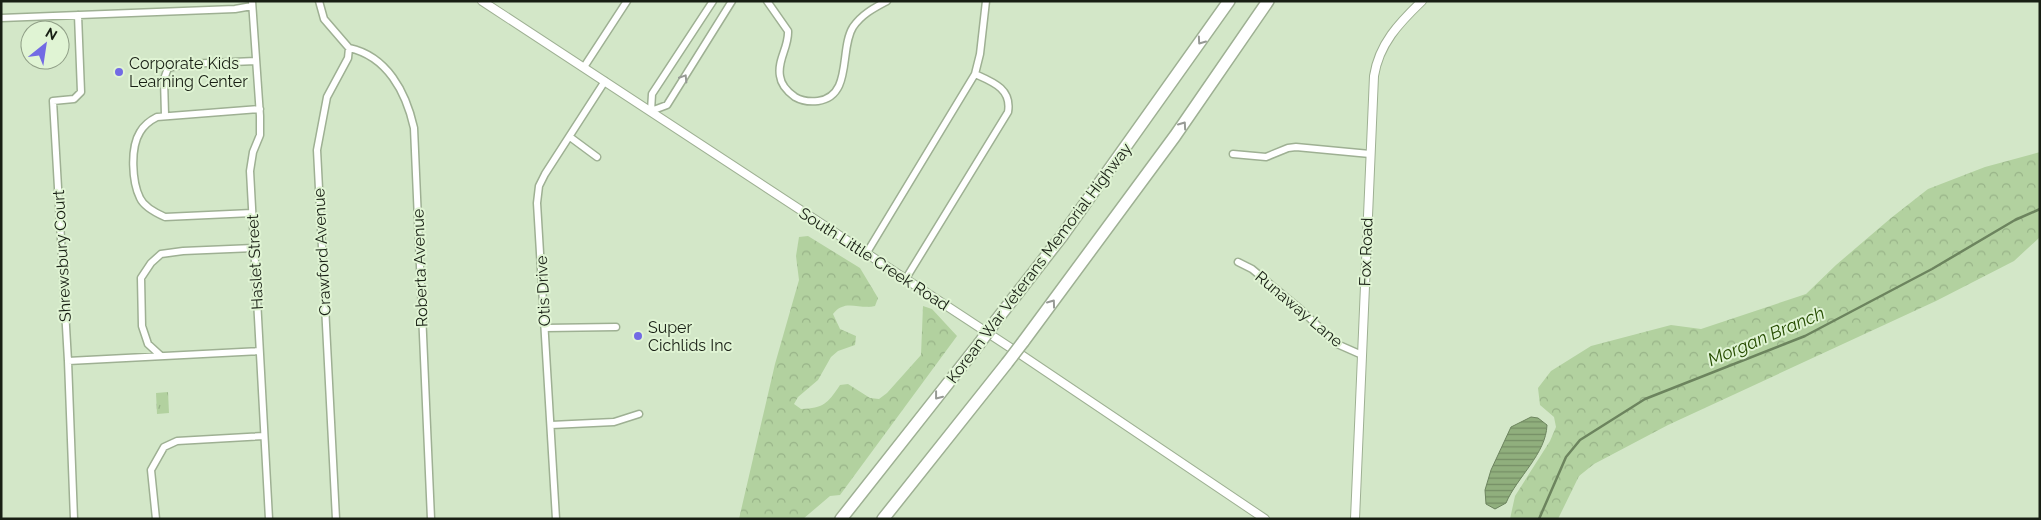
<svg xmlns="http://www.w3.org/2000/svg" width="2041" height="520" font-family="Raleway,sans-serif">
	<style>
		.grass { fill: url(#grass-tufts) }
		.forest { fill: url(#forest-crowns) }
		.water { fill: url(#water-rules); stroke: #6c845e }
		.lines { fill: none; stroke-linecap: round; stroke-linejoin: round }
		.stream { stroke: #6c845e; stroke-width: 2.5 }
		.minor-casing { stroke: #9eb093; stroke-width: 9 }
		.tertiary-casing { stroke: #9eb093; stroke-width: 10 }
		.motorway-casing { stroke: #9eb093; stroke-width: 14 }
		.minor { stroke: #fff; stroke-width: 6 }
		.tertiary { stroke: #fff; stroke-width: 8 }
		.motorway { stroke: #fff; stroke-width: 11 }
		.motorway-bridge-casing { stroke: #9eb093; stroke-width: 14; stroke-linecap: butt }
		.motorway-bridge { stroke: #fff; stroke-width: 11 }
		.oneway { stroke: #979a95 }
		.poi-dot { fill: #726ae4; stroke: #e0f4d4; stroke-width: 2 }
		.labels { text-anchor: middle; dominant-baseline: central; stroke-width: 4; stroke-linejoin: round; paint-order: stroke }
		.poi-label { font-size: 16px; fill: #181f14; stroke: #e0f4d4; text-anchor: start }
		.street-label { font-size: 16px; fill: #181f14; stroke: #e0f4d4 }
		.water-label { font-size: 18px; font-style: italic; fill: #264c00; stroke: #e0f4d4 }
	</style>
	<defs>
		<pattern id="grass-tufts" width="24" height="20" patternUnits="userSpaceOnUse" patternTransform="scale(1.25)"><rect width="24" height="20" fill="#b2d19f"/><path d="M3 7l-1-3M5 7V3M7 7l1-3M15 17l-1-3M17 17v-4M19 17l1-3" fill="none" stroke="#98b388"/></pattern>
		<pattern id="forest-crowns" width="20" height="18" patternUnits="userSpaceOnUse" patternTransform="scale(1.25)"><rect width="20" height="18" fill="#b2d19f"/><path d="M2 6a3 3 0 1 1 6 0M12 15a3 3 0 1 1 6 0" fill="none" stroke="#98b388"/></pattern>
		<pattern id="water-rules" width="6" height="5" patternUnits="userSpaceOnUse" patternTransform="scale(1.25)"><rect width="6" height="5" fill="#90af7d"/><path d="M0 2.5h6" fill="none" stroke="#758e65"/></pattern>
	</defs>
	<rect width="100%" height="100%" fill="#d3e7c8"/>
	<path class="grass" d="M168,392L169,413L157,414L156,393Z"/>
	<path class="forest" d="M2040,152V237L2014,261L1936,301L1668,425L1594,464L1579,476L1558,519H1510L1515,496L1550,441L1556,427L1554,417L1540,405L1538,388L1551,371L1591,346L1671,325L1701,329L1806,294L1836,265L1891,218L1928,189L1985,167Z
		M808,236L860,268L878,298L875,306C859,310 845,298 833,314L840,329L856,336L855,345L838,351L831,357L818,380L798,397L794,404L801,409C824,408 827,404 840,385L848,384L870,398L879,399L887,393L921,355L923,306L932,309L957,336L840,495L830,496L803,519H739L775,364L799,280L796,256L799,237Z"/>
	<path class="water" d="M1531,417L1538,418L1547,425C1546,454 1517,477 1506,503L1495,509L1486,504L1485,490L1491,470L1511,427Z"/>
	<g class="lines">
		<path class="stream" d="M1539,519L1566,457L1580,440L1645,399L1805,336L1932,269L2015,220L2040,209"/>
		<defs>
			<path id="minor" d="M252,1L260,116V135L253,152L250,171L269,519
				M319,1L324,19L349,48L348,58L327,97L317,150L336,519
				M713,1L652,94L651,111L667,105L732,1
				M767,1L788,31C789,47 777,60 780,76C781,85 788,92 795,97C802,101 810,102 818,101C853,96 839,49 853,27C862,14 874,8 887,1
				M1,18L235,9L252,6
				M349,48C387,56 406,92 414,128L431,519
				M584,67L627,1
				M165,115L164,79L168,68L185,64L256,61
				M570,137L597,157
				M1233,154L1266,157L1288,148L1296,147L1370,154
				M252,213L165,217C156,213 144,207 140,198C132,182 130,148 140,132C144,125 151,120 157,117L260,109
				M866,254L975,74L980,54L986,1
				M1238,262L1252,269L1300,309L1337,344L1362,355
				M905,280L1008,112C1012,89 993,82 975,74
				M545,328L616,327
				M160,355L148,344L142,326L141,278L151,263L161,254L183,251L254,248
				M68,361L259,351
				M551,425L614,422L639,414
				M74,519L68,361L53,101L74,99L81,92L78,15
				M156,519L151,470L164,447L177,441L264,436
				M556,519L537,203L539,186L545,174L605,81"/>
			<path id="tertiary" d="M482,1L1020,354L1265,519
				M1355,519L1374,76C1379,44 1399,23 1422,1"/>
			<path id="motorway" d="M995,322L1062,236L1229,1
				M1023,342L1175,136L1268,1
				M841,519L979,344
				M883,519L1007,363"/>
		</defs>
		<use href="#minor" class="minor-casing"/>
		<use href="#tertiary" class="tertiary-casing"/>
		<use href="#motorway" class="motorway-casing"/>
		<use href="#minor" class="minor"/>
		<use href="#tertiary" class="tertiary"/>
		<use href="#motorway" class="motorway"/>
		<defs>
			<path id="motorway-bridge" d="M979,344L995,322
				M1007,363L1023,342"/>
		</defs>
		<use href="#motorway-bridge" class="motorway-bridge-casing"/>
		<use href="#motorway-bridge" class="motorway-bridge"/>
	</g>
	<defs><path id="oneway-chevron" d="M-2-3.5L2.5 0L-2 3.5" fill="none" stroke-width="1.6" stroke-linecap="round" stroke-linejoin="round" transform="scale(1.25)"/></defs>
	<g class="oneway">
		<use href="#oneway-chevron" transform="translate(1201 41) rotate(125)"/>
		<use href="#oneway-chevron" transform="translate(684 78) rotate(-58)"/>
		<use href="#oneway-chevron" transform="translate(1183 125) rotate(-55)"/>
		<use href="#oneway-chevron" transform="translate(1052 303) rotate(-54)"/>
		<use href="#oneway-chevron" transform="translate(938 396) rotate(128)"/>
	</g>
	<g class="poi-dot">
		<circle cx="119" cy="72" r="5"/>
		<circle cx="638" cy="336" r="5"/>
	</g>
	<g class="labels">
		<g class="poi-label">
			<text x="129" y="63">Corporate Kids<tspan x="129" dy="18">Learning Center</tspan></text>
			<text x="648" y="327">Super<tspan x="648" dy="18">Cichlids Inc</tspan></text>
		</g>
		<g class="street-label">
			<text transform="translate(322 252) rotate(-93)">Crawford Avenue</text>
			<text transform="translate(1366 252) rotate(-88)">Fox Road</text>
			<text transform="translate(62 256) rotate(-93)">Shrewsbury Court</text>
			<text transform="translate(874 259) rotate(33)">South Little Creek Road</text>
			<text transform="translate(255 262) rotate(-93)">Haslet Street</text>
			<text transform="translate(1039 263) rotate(-53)">Korean War Veterans Memorial Highway</text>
			<text transform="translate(420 268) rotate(-92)">Roberta Avenue</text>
			<text transform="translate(543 291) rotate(-93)">Otis Drive</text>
			<text transform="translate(1299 309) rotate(40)">Runaway Lane</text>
		</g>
		<g class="water-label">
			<text transform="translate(1766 336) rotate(-23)">Morgan Branch</text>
		</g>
	</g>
	<rect width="2041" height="520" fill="none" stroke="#181f14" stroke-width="5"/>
	<g transform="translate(45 45) rotate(30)"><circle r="24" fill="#e0f4d4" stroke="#909f87"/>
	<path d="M0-4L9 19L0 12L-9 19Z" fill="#726ae4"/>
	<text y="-8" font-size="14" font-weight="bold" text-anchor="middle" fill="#181f14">N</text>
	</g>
</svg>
